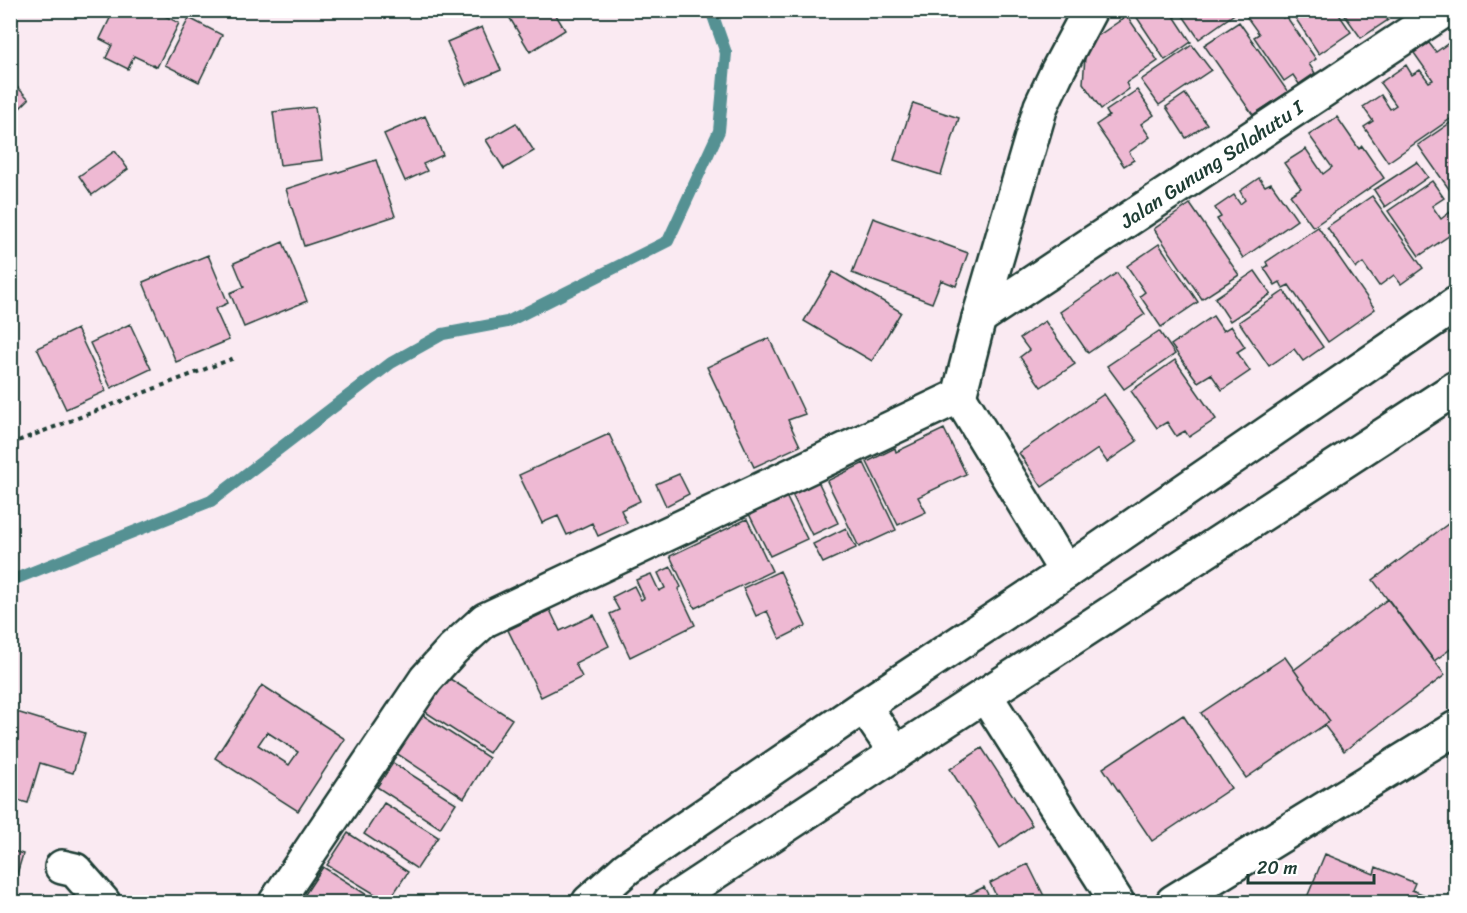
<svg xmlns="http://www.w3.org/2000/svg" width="1467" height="913" font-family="Sriracha,sans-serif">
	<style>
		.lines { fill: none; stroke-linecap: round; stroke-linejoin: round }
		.stream { stroke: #559193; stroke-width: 12 }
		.building { fill: #eeb9d3; stroke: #1f3d34; stroke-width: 1.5; fill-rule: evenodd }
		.minor-casing { stroke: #1f3d34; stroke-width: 38 }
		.path { stroke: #1f3d34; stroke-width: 4; stroke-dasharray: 4.5 4.5; stroke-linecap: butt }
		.minor { stroke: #fff; stroke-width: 33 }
		.labels { text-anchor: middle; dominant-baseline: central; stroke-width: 5; stroke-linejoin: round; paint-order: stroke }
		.street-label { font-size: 20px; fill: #1f3d34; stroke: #fff }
	</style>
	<rect width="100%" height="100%" fill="#faeaf2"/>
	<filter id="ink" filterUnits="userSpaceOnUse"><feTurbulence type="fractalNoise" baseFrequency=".0167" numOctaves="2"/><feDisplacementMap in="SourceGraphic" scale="12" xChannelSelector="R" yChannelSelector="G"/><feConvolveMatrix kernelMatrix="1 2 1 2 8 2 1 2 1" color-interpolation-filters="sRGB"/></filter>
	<g filter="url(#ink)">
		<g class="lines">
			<path class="stream" d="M10,581L211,501L391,363L443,334L507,322L668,241L719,131L726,53L711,10"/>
		</g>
		<path class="building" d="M114,10H153L179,23L157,67L134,56L128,69L106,58L112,45L100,39Z
			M505,10H553L565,30L530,52Z
			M1132,10H1170L1191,42L1165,60Z
			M1179,10H1240L1199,39Z
			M1255,10H1278L1283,18L1286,16L1316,59L1309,64L1315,73L1299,84L1293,75L1284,81L1254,37L1259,34L1246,16Z
			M1290,10H1336L1351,32L1319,54Z
			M1341,10H1381L1388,20L1361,38Z
			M1127,16L1158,61L1126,83L1129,89L1101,109L1083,83L1086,44Z
			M189,18L222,35L199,82L165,65Z
			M1239,22L1288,92L1253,115L1204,45Z
			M482,27L501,70L466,85L447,42Z
			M1450,42L1456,51V115L1388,162L1364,127L1373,121L1363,107L1381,95L1390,109L1396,105L1380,83L1406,65L1412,75L1420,70L1429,82L1433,80L1414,53L1429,43L1436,52Z
			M1192,45L1211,70L1159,105L1141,80Z
			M10,80L29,99L14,114L10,111Z
			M1137,90L1154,115L1141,124L1150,137L1129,152L1134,160L1124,166L1096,125L1109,116L1106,111Z
			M1185,94L1207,124L1186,138L1166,107Z
			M913,103L959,118L941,175L894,160Z
			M315,107L322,160L280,165L273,112Z
			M425,116L443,155L423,164L427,171L405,181L384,134Z
			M1337,117L1359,149L1362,146L1384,178L1313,227L1290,195L1301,188L1284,163L1306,149L1323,174L1332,167L1309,135Z
			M1456,119V194L1454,196L1418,145Z
			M516,123L534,151L504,169L486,140Z
			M115,151L128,169L92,195L79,176Z
			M376,160L395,216L304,246L286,189Z
			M1417,162L1428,177L1385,207L1374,190Z
			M1259,178L1265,186L1271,183L1297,220L1243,258L1217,219L1221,217L1215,208L1234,195L1240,204L1245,200L1240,191Z
			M1432,181L1444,198L1432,206L1441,219L1450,212L1456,221V231L1419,256L1388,211Z
			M1372,196L1423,268L1401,284L1394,275L1379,286L1363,263L1356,268L1327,227Z
			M1190,204L1239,275L1202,299L1154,229Z
			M873,218L968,253L956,286L941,280L932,303L852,273Z
			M1318,227L1375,309L1328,342L1289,285L1283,288L1280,282L1275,285L1264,268L1268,266L1266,262Z
			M283,242L307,301L244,327L230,293L244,287L234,263Z
			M1159,244L1198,302L1161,327L1140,296L1145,292L1127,266Z
			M208,255L228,303L215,309L229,340L176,362L143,282Z
			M1255,271L1271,294L1230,321L1215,298Z
			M833,272L901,312L872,361L804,321Z
			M1117,273L1145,314L1088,353L1060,312Z
			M1284,291L1323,347L1303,361L1294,349L1269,366L1239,322Z
			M1213,316L1223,331L1231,326L1245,347L1237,352L1250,371L1222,390L1211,374L1198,382L1171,345Z
			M1045,321L1075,364L1041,387L1020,357L1029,350L1020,338Z
			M130,324L151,369L111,388L90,343Z
			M77,329L106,391L66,409L37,348Z
			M1159,331L1175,354L1124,389L1107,366Z
			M769,338L805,414L788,420L800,446L754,467L707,367Z
			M1175,360L1216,419L1189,437L1185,431L1176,436L1167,422L1157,428L1131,391Z
			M1104,394L1137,441L1107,462L1098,449L1042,487L1019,453Z
			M944,429L966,474L918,497L926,512L898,525L867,462L895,448L896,452Z
			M609,434L640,501L621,510L627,523L598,536L592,523L567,535L558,516L542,523L519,475Z
			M864,463L896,530L859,547L827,481Z
			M679,474L689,494L666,506L656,484Z
			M816,477L838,523L812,535L790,490Z
			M785,494L807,539L770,556L748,512Z
			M1456,518V645L1434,661L1373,580Z
			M747,519L772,571L695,608L670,556Z
			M846,528L856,548L823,563L813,544Z
			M671,567L681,587L678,589L695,625L630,657L610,614L619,610L612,597L634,586L641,600L644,598L636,580L651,574L659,591L665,588L658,573Z
			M780,571L806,626L780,639L767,611L756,616L743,588Z
			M1388,599L1445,675L1344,751L1324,725L1330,721L1294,670Z
			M550,610L560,631L594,615L609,646L575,663L582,677L541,697L508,630Z
			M1285,657L1330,721L1246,778L1201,713Z
			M447,677L512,719L489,753L424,711Z
			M262,685L345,739L298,811L215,758ZM267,732L298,752L289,765L258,745Z
			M10,710L85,733L73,773L40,763L28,803L10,798Z
			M421,714L489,758L464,798L396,753Z
			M1183,715L1231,788L1152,841L1103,768Z
			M982,748L1032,825L1000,848L950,769Z
			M393,763L456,803L440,828L377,787Z
			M384,803L438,837L417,869L364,834Z
			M348,833L408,872L388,902L327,865Z
			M10,850L23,854L11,894H10Z
			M1325,854L1374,874L1376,867L1415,883L1412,890L1443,902H1305Z
			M1028,864L1047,902H999L990,883Z
			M323,867L378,902H300Z
			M984,887L992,902H954Z"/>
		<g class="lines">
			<defs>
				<g id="minor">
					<path id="s1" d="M979,318L1445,10"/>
					<path d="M959,396L1066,572"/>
					<path d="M985,695L1117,902"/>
					<path d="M864,706L896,753"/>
					<path d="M62,867L75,870L103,902"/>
					<path d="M276,902L426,679L453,649L485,620L959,396L979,318L1041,106L1057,72L1090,10"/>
					<path d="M589,902L627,868L864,706L1066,572L1456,304"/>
					<path d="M670,902L896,753L1456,388"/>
					<path d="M1173,902L1456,728"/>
				</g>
			</defs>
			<use href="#minor" class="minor-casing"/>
			<path class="path" d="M10,444L234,358"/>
			<use href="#minor" class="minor"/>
		</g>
	</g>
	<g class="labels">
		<g class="street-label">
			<text stroke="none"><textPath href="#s1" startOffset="279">Jalan Gunung Salahutu I</textPath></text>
		</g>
	</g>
	<rect width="1467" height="913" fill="none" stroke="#fff" stroke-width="36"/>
	<rect x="18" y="18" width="1431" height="877" fill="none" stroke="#1f3d34" stroke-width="2" filter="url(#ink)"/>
	<path d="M1248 874v9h126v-9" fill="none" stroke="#1f3d34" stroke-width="3"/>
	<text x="1257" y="874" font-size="18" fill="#1f3d34" stroke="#ffffff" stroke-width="4.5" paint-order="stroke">20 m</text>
</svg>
